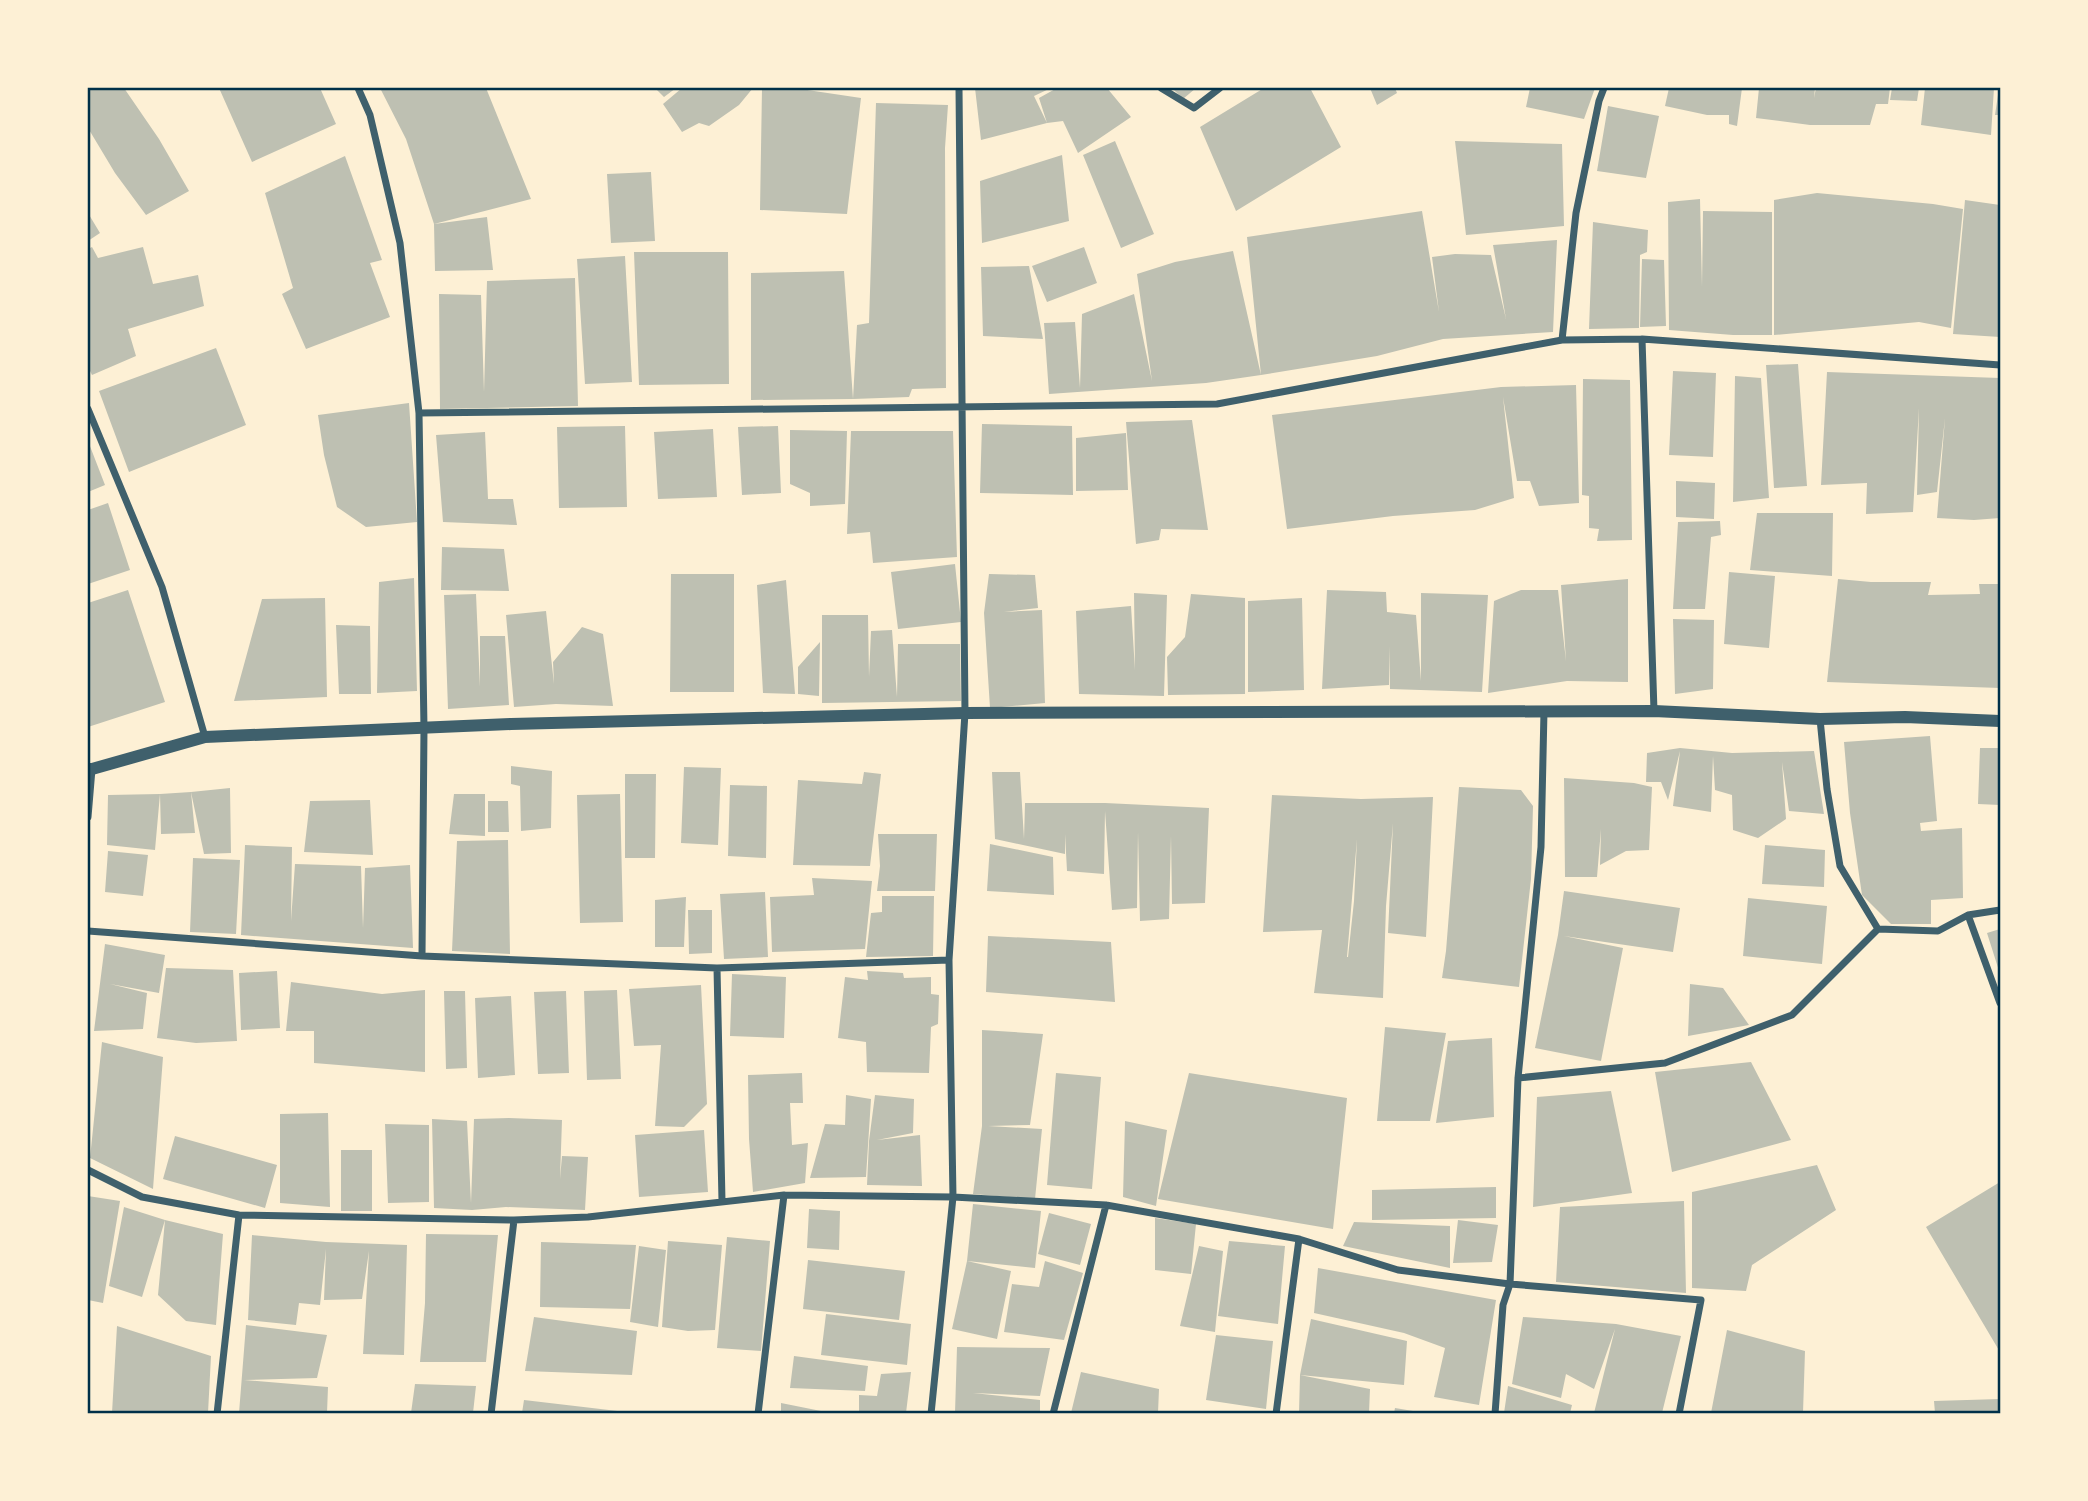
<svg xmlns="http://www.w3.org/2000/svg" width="2088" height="1501" font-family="'Titillium Web',sans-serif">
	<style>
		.building { fill: #bec0b2; fill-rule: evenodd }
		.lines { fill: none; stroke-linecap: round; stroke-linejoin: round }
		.minor { stroke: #3f606c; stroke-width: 7 }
		.tertiary { stroke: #3f606c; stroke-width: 12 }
		.neatline { fill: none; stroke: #003049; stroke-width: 2.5 }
	</style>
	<rect width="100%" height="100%" fill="#fdf0d5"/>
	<path class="building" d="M88,88H124L159,139L189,191L146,215L115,173L88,128Z
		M219,88H320L336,124L252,162Z
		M380,88H486L531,199L434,224L406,139Z
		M655,88H676L664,97Z
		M682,88H753L739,105L709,126L699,123L682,132L663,104Z
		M762,88H794L861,98L847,214L760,210Z
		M975,88H1051L1034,96L1047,123L981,140Z
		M1057,88H1107L1131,117L1078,153L1063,121L1047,123L1039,98Z
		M1172,88H1196L1183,99Z
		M1264,88H1310L1341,147L1236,211L1200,127Z
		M1370,88H1395L1397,93L1377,105Z
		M1530,88H1595L1584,119L1526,107Z
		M1669,88H1742L1737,126L1729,124V115H1707L1665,106Z
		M1759,88H1815L1814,98L1816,88H1890L1888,104H1876L1870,125H1810L1756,118Z
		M1892,88H1919L1917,101L1890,100Z
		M1925,88H1994L1991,135L1921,125Z
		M1999,88H2000V115H1995Z
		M876,103L948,105L945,148L946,388L912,389L909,397L853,399L857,325L869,323Z
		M1608,106L1659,116L1646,178L1597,171Z
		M1115,141L1154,234L1121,248L1083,155Z
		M1455,141L1562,144L1564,226L1466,235Z
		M1062,155L1069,221L982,243L980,181Z
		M345,156L382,260L370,263L390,317L306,349L282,294L293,288L265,193Z
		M651,172L655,241L611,243L607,174Z
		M1817,193L1933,204L1963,209L1951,328L1919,322L1774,335V200Z
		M1700,199L1702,287L1703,211L1772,212V335H1733L1669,330L1668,202Z
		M1965,200L2000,205V337L1953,334Z
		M1422,211L1439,312L1432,257L1455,254L1491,255L1506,319L1493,245L1557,240L1553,332L1443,339L1377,356L1261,375L1206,383L1049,394L1044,323L1075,322L1080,388L1082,314L1134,294L1152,381L1137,274L1175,262L1233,251L1261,375L1247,237Z
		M88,213L100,233L88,241Z
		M487,217L493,270L435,271L434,224Z
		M1593,222L1648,230L1647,252L1640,255L1639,328L1589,329Z
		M92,247L98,258L143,247L153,284L198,275L204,306L128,329L136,356L92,375L88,367V249Z
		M1084,247L1097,283L1047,302L1032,266Z
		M634,252H728L729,384L639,385Z
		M625,256L632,382L585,384L577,259Z
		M1642,259L1664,260L1666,326L1640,327Z
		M1029,266L1043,339L983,336L981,267Z
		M844,271L853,399L751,400V273Z
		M575,278L578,406L440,409L439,294L481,295L484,392L487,281Z
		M216,348L246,425L129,472L99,391Z
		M1798,364L1807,486L1774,488L1766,365Z
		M1673,371L1716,373L1713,457L1669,455Z
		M1827,372L2000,378V518L1974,520L1937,518L1945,418L1937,492L1917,495L1919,408L1913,512L1866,514L1867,483L1821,485Z
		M1735,376L1761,378L1769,498L1733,502Z
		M1583,379L1630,380L1632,540L1597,541L1599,529L1589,528V496L1582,495Z
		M1576,385L1579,503L1539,506L1530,481H1517L1503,397L1514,498L1475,510L1393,516L1287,529L1272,415L1501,387Z
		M409,403L417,522L366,527L337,507L324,455L318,415Z
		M1192,420L1208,530L1161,529L1159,540L1136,544L1126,422Z
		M982,424L1072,426L1073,495L980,493Z
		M625,426L627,507L559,508L557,427Z
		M778,426L781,493L742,495L738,427Z
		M713,429L717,497L658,499L654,432Z
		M790,430L847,431L845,504L810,506V493L790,484Z
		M851,431H953L957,557L873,563L870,532L847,534Z
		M485,432L488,499H513L517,525L443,522L436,435Z
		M1126,433L1128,490L1076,491V438Z
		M88,441L105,485L88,492Z
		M1676,481L1715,483L1714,519L1676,517Z
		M108,503L130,570L88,584V510Z
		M1757,513H1833L1832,576L1750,570Z
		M1720,521L1721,535L1711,537L1705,609H1673L1678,522Z
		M442,547L504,549L509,591L441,590Z
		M955,564L961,622L898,629L891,572Z
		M1729,572L1775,576L1769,648L1724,644Z
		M671,574H734V692H670Z
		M989,574L1035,575L1038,608L1004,612L1042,610L1045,703L990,708L984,613Z
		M414,578L417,691L377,693L379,582Z
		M1628,579V682L1567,681L1488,693L1494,601L1521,590H1558L1566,661L1561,585Z
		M1838,579L1871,582H1931L1928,595L1980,594L1979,584H2000V688L1827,682Z
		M786,580L795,694L763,693L757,585Z
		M128,590L165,702L88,727V603Z
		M1327,590L1386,592L1387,612L1416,615L1421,681V593L1488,595L1482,692L1390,689L1389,646V685L1322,689Z
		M1134,593L1167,595L1164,696L1079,694L1076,611L1131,606L1135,670Z
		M476,594L480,687V636H505L509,705L448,709L444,595Z
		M1191,594L1245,598V694L1168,695L1167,657L1185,637Z
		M325,598L327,697L234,701L262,599Z
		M1302,598L1304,690L1248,692V601Z
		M546,611L554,684L553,662L582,627L603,634L613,706L556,704L514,707L506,615Z
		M822,615H868L869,677L871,631L892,630L897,697L898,644H960L961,701L822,703Z
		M1673,619L1714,620L1713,689L1675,694Z
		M336,625L370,626L371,694H339Z
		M820,642L819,696L798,694V667Z
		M1930,736L1937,821L1920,823L1921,831L1962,828L1963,898L1931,900V924H1891L1862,895L1850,813L1844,742Z
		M1680,748L1732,753L1814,751L1824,814L1789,811L1782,762L1786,819L1758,838L1733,830L1732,795L1715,790L1713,756L1711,812L1673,806L1680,751L1668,800L1661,782H1646L1647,753Z
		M1980,748H2000V805L1978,804Z
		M511,766L552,771L551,828L521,831L520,786L511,784Z
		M684,767L721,768L718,845L681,843Z
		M864,772L881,774L870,866L793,865L798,780L862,784Z
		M992,772H1020L1024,839L1025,803H1105L1209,808L1205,903L1172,904L1171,836L1169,919L1140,921L1138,832L1137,908L1112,910L1105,811L1104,874L1067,871L1065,834V854L995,839Z
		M625,774H656L655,858H625Z
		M1564,778L1634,783L1652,787L1649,850L1626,851L1600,865L1601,829L1597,877H1565Z
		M730,785L767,786L766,858L728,856Z
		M1459,787L1521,790L1533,806L1531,879L1519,987L1442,978L1446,951Z
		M230,788L231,853L204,854L191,792Z
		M191,792L195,833L161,834L160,794Z
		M160,794L155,850L107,845L108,795Z
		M454,794H485V836L449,834Z
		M620,794L623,922L580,923L577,795Z
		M1272,795L1361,799L1433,797L1426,937L1388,933L1393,823L1386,906L1383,998L1314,993L1322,930L1263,932ZM1357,839L1354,901L1348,957H1347Z
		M370,800L373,855L304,852L310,801Z
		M488,801H508L509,832H488Z
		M878,834H937L935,891H877L880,866Z
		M508,840L510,954L452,951L457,841Z
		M990,844L1053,857L1054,895L987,891Z
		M245,845L292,847L291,921L295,864L361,866L363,928L365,868L410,865L413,948L241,935Z
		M1765,845L1825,850L1824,887L1762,884Z
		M108,851L148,855L143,896L105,892Z
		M193,858L240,860L236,934L190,932Z
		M812,878L872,881L865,949L772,952L770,897L814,895Z
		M1564,891L1680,908L1673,952L1564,936L1623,948L1601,1061L1535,1048L1558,935Z
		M765,892L768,957L724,959L720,894Z
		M882,896H934L933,956L866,957L871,913L882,912Z
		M686,897L684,947H655V900Z
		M1748,898L1827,906L1822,964L1743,956Z
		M688,910H712V953L689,954Z
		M2000,929V974L1987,933Z
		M988,936L1111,942L1115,1002L986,992Z
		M105,944L165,955L159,993L110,984L147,993L143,1029L94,1031Z
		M166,968L233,970L237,1041L196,1043L157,1038Z
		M277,971L280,1028L241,1030L239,973Z
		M867,971L903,973L904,978L931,977V994L939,995L938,1024L931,1027L929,1073L867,1072L866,1042L838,1038L845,977L868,980Z
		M732,974L786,977L784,1038L730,1036Z
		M291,982L382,994L425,990V1072L314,1063V1031H286Z
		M1690,984L1723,988L1749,1025L1688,1036Z
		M701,985L707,1104L684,1127L655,1126L661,1045L634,1046L629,989Z
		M617,990L621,1079L587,1080L584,991Z
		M444,991H465L467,1068L446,1069Z
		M566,991L569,1073L538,1074L534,992Z
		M511,996L515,1075L478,1078L475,998Z
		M1385,1027L1446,1033L1430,1121H1377Z
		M982,1030L1043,1034L1030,1125L988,1126L1042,1129L1035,1199L973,1194L982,1126Z
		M1492,1038L1494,1117L1436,1123L1448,1041Z
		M102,1042L163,1057L153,1189L90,1158Z
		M1751,1062L1791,1140L1672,1172L1655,1072Z
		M802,1073L803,1103H790L792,1145L808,1143L805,1183L753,1192L749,1139L748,1075Z
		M1056,1073L1101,1077L1092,1189L1047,1185Z
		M1189,1073L1347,1098L1333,1229L1158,1199Z
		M1611,1091L1632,1193L1533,1207L1537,1097Z
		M846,1095L871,1099L866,1177L810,1178L825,1124L845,1125Z
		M875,1095L914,1099L913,1133L877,1140L920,1135L922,1186L867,1185L869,1141Z
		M328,1113L330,1207L280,1203V1114Z
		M509,1118L562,1120L560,1179L562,1156L588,1157L585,1210L506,1207L472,1210L434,1208L432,1119L467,1121L471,1203L474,1119Z
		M1125,1121L1167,1130L1156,1206L1123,1197Z
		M385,1124L429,1125V1202L388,1203Z
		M704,1130L708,1192L639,1197L635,1135Z
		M175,1136L277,1165L265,1208L163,1179Z
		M341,1150H372V1211H341Z
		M1817,1165L1836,1210L1752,1265L1746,1291L1692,1288V1192Z
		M2000,1182V1352L1926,1227Z
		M1496,1187V1218L1372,1220V1190Z
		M88,1196L120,1201L103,1303L88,1300Z
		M1684,1201L1686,1293L1556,1282L1560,1207Z
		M973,1204L1041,1211L1035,1268L967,1261Z
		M124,1207L165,1220L142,1297L109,1286Z
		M809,1209L840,1211L839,1250L807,1248Z
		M1049,1213L1091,1224L1080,1265L1038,1254Z
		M1155,1218L1196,1224L1191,1274L1155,1270Z
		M165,1220L223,1234L216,1325L186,1321L158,1295Z
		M1458,1220L1498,1225L1492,1262L1453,1263Z
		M1354,1222L1450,1226V1268L1343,1246Z
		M426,1234L498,1235L486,1362H420L425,1303Z
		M252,1235L326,1242L407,1245L404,1355L363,1354L369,1251L362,1299L324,1300L326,1249L320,1305L299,1303L296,1325L248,1320Z
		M727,1237L770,1241L761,1351L717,1348Z
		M668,1241L722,1245L715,1330L688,1331L662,1327Z
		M1229,1241L1285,1246L1278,1324L1218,1316Z
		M541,1242L636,1245L630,1309L540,1307Z
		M639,1246L666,1250L658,1327L630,1322Z
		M1199,1246L1223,1251L1215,1332L1180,1326Z
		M808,1260L905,1271L899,1320L803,1309Z
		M967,1261L1011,1271L997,1339L952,1329Z
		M1045,1261L1083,1273L1064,1340L1004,1332L1012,1284L1039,1287Z
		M1318,1268L1496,1300L1479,1405L1434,1397L1445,1348L1404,1333L1314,1313Z
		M826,1314L911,1324L907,1365L821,1355Z
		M534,1317L637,1331L632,1375L525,1371Z
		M1523,1317L1616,1324L1681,1336L1662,1413H1594L1615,1329L1594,1389L1566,1374L1561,1398L1512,1384Z
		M1311,1319L1407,1341L1404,1385L1300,1375Z
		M246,1325L327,1335L317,1378L244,1380L328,1387L327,1413H239Z
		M117,1326L211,1356L208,1413H112Z
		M1727,1330L1805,1351L1803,1413H1711Z
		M1216,1335L1273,1341L1266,1409L1206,1400Z
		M957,1347L1050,1348L1040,1396L973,1393L1040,1400V1413H955Z
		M794,1356L868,1366L865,1391L790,1388Z
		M911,1372L906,1413H859V1395L877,1396L881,1374Z
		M1081,1372L1159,1389L1158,1413H1071Z
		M1300,1375L1370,1389L1369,1413H1299Z
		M415,1384L476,1386L473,1413H411Z
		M1508,1386L1572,1405L1570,1413H1504Z
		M2000,1399V1413H1935L1934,1401Z
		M524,1400L626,1412V1413H522Z
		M781,1403L826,1412V1413H781Z
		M1395,1408L1419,1412V1413H1394Z"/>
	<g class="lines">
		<path class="minor" d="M358,88L370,115L400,243L419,413L424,728L422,956
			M1161,88L1194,108L1220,88
			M1642,339L1654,711
			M1562,340L1576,213L1599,101L1604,88
			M88,409L162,587L205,737
			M419,413L1217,404L1562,340L1642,339L2000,365
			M1820,719L1827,789L1840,866L1878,929
			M88,817L92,769
			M1968,915L2000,1003
			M1878,929L1938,931L1968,915L2000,910
			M88,931L422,956L717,968L949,960
			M717,968L722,1201
			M1518,1078L1665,1063L1792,1015L1878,929
			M88,1170L142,1197L239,1215L514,1220L588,1217L784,1195L953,1197L1106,1205L1299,1239L1398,1270L1510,1284L1701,1300L1679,1414
			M217,1414L239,1215
			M491,1414L514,1220
			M758,1414L784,1195
			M931,1414L953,1197L949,960L965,713L959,88
			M1053,1414L1106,1205
			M1276,1414L1299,1239
			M1495,1414L1503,1305L1510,1284L1518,1078L1541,847L1544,711"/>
		<path class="tertiary" d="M88,769H92L205,737L511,724L965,713L1654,711L1820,719L1905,717L2000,721"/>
	</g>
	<rect width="2088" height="1501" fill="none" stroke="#fdf0d5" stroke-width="178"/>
	<rect x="89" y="89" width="1910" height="1323" class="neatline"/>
</svg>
